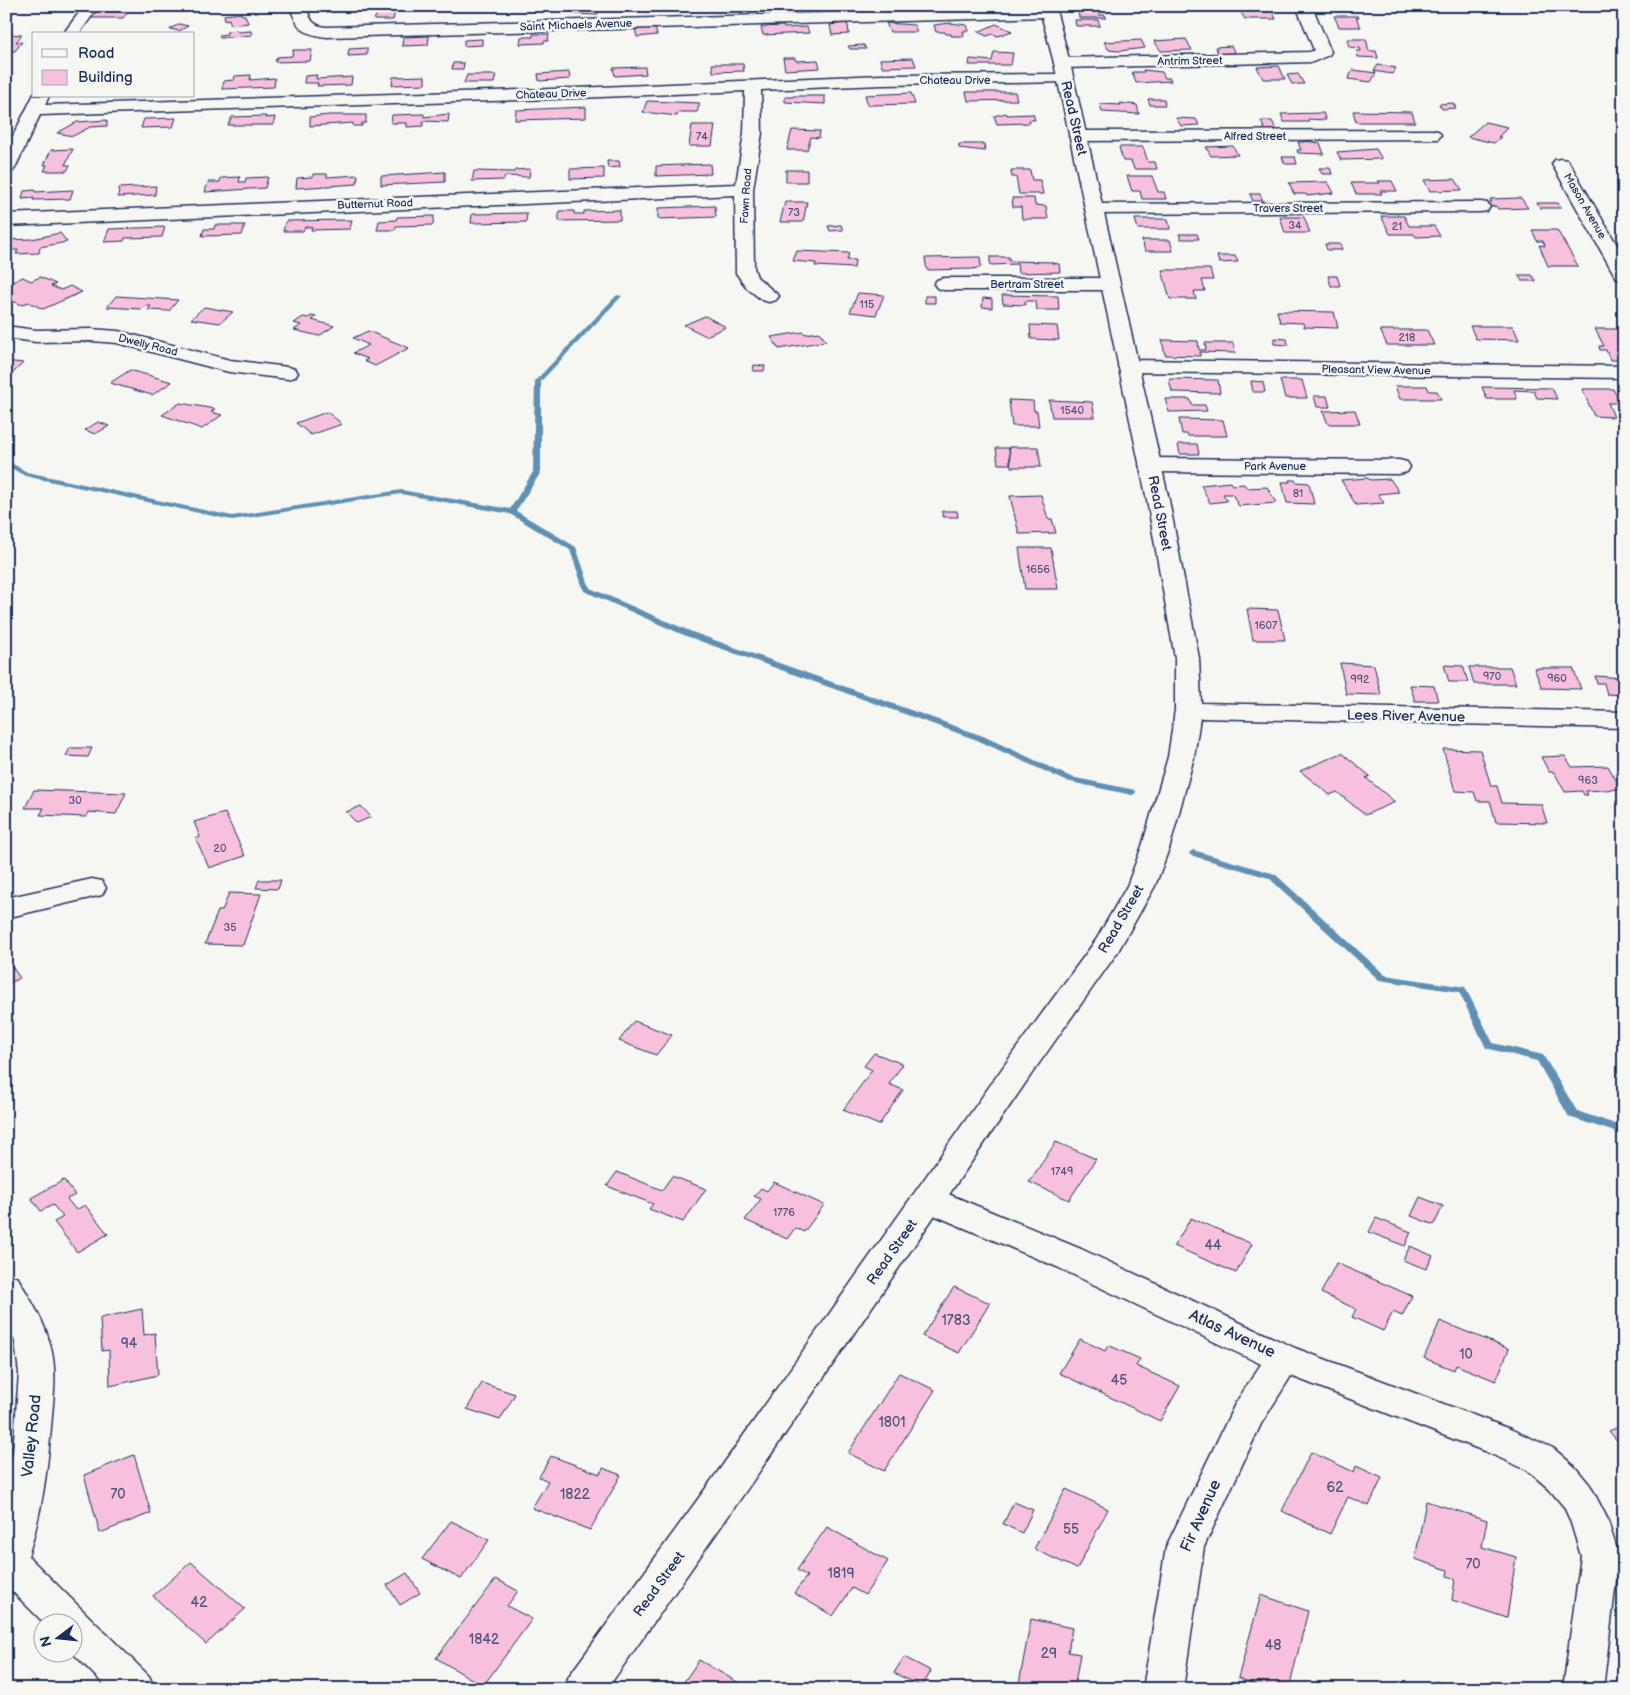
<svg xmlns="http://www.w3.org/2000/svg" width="1630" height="1695" font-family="'Balsamiq Sans',sans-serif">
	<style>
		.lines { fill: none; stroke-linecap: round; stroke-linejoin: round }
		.stream { fill: #5f90b4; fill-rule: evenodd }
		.building { fill: #f7c1dd; stroke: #1b2f5e }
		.minor-casing { stroke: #1b2f5e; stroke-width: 3 }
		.major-casing { stroke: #1b2f5e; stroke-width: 3 }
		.minor { fill: #f6f6f2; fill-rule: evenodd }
		.major { fill: #f6f6f2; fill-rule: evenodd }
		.labels { text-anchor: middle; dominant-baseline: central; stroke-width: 5; stroke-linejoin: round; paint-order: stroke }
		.far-street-label { font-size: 11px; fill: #1b2f5e; stroke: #f6f6f2 }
		.number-label { font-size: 11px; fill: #52547e }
		.street-label { font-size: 14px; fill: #1b2f5e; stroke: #f6f6f2 }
		.near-number-label { font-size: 14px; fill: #52547e }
		.near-street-label { font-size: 16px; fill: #1b2f5e; stroke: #f6f6f2 }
	</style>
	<rect width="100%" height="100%" fill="#f6f6f2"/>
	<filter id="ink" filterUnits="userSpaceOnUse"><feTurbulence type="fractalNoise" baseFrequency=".02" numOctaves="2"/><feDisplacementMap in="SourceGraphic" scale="10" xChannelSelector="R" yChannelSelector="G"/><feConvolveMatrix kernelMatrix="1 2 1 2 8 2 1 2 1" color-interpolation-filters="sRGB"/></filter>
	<g filter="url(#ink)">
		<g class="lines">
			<path class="stream" d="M617,295L622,296L541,381V472L516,511L576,547L590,588L692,632L983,736L1071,777L1135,790L1136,792L1135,794L1132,795L1066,781L977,740L686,636L584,591L570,550L510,514L401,494L232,520L25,476L6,465V460L27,472L232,516L401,490L510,509L533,472L535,381Z
				M1193,850L1275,874L1385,975L1465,987L1493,1043L1543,1055L1577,1111L1624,1127V1135L1569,1117L1537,1061L1486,1048L1459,992L1379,980L1269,878L1190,855L1189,853Z"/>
		</g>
		<path class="building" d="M586,6H600L597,15L575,14L578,8L585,9Z
			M1078,10H1097L1099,15H1105L1106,18H1079Z
			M97,11L128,12L123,18H90Z
			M1240,11H1272L1276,19H1245Z
			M395,12L393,20H374L377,13Z
			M241,13L242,15H245L248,23L231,25L229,19L225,20L224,15Z
			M1334,16H1358L1359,18H1356L1361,27H1339Z
			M1075,20H1098L1100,26H1076Z
			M845,23L848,25L849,34L832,35L830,25Z
			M886,23L914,25L917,32H890Z
			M950,23L967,25L969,31H963L964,36H951V34H946L945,32H936L934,25Z
			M179,24L188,26L179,31L170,29Z
			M996,24L1012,31L998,36L993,34L987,36L978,32Z
			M784,26V28L807,27L809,33L763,35L761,27Z
			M655,28L657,35L637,37L635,29Z
			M237,30L238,32L251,31L252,35L220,38L219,35L227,34V31Z
			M6,34L22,35L16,42H22L15,51H6Z
			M533,34H549L548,41H544V43L520,44L521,37H533Z
			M429,36L428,45L402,46L403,37Z
			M482,39V45L464,46V40Z
			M1186,39L1192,50L1161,51L1154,41Z
			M1347,39H1366L1369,51H1376L1378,58L1358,57L1357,51H1361L1360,48L1349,47Z
			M1141,40L1145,48L1119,51L1109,50L1104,42Z
			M864,45L866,49H850L848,46Z
			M1231,46L1235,53L1219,54L1215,47Z
			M367,48V55L348,56L349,49Z
			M293,50H312L310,61L275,62L277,57L292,56Z
			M994,52L1013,53L1011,65H969L970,59L992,61Z
			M783,58H795L796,61L818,60L820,68L785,70Z
			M913,58L916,66L882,67L880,59Z
			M453,63H464L463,69H452Z
			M712,64H743L744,71L713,72Z
			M1378,65L1396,68L1392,74L1374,71Z
			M1279,66L1285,79H1263L1257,67Z
			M645,67L646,74L615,76L613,68Z
			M1143,70L1162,72L1165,78H1170L1171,81L1136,83L1132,72H1144Z
			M1353,70L1376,73L1371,82L1348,79Z
			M569,72L570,79L539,81L538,74Z
			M1298,74L1304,84H1292L1287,75Z
			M251,75L250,80L275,78L274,87L222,89L224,81L234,80L235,76Z
			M317,75L316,79L352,77L351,85L317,86L318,83H304L305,76Z
			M467,75H496L494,83H464Z
			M425,76V84L392,85L393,77Z
			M966,92H1015L1017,100L968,101Z
			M911,93L915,104L868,105L865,95Z
			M793,96H825V104L785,102V97H793Z
			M1148,99H1164L1165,105H1150Z
			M647,101L700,103L697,112H678L677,116L643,112Z
			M1120,103L1137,105L1139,114L1102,112L1100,104L1121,105Z
			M1453,103L1456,108L1442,109L1439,104Z
			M586,107V118L515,120L516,110Z
			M1353,111L1412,112L1415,122H1356Z
			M1006,113L1007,115L1033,114L1035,120H1029L1030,123L997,124L994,116Z
			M1323,113L1326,120L1308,119L1309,122H1284L1281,114Z
			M424,114V117L449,114L448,122L423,121V126L407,127V123H391L392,115Z
			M329,115H366V123H362V126H353V123L310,126V117Z
			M266,116L265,118L275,117L273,125H228L232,117Z
			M176,118L173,127L141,128L144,119Z
			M1176,118L1196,119L1199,125L1181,126Z
			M107,120V126L90,127L73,136L57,133L77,122Z
			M1261,121H1272L1276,129L1265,130Z
			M1485,122L1508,127L1498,137H1501L1494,143L1468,137Z
			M692,125H715L712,146H689Z
			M792,130L820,131L819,138L811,137L807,150H787Z
			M1304,141L1320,143L1324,154L1298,153L1297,150H1301L1298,142H1304Z
			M959,144H984L985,151L959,148Z
			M1233,146L1238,155L1211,156L1206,147Z
			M1119,147H1143L1148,162H1155L1157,169H1134L1131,161H1123Z
			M73,149L65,165H70L67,171H44L47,165H44L51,150Z
			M1376,149L1382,159L1341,160L1337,152Z
			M1282,157H1295L1297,164H1285Z
			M607,161H619L620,167L608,168Z
			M710,164L711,174L656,176V166Z
			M604,168V178L570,179V169Z
			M1319,168H1330L1332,174H1322Z
			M530,169L529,177L505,176L504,180L472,181L474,171L514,172L515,170Z
			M786,170H807V182H786Z
			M1011,170H1030L1032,180H1040L1043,194H1019L1016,177H1012Z
			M445,172V182L381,185V176Z
			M313,174H327V177L358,175L357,184L296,188L297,178L313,177Z
			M1127,176H1152L1158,192H1164L1166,199H1142L1140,191H1132Z
			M240,177L239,182H245L246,178L268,177L265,188L205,192L208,182H220L221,178Z
			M1455,179L1462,190L1430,191L1424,180Z
			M1378,181H1392L1397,191H1380L1382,194H1356L1351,183H1380Z
			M1328,182L1334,193L1307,196L1306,194H1294L1289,183Z
			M156,186L155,195L118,197L119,188Z
			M35,190V192L73,190L70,199L33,200L34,198L22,199L24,191Z
			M1250,194H1260L1263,201H1253Z
			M1012,198H1034L1035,205L1046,206L1048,219H1022L1021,207H1013Z
			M1521,198L1528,208L1498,209L1496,206L1490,207L1487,202H1492L1490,199Z
			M785,202H807L803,222H780Z
			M1537,203H1558L1561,208H1540Z
			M715,206L716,217L658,219V208Z
			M620,210V220L559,221V211H574V214H584V211Z
			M527,213L526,222L471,223L472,214Z
			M434,216L433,225L396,226L395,230H377L379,221L396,220L397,217Z
			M1381,216H1404L1409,226H1434L1440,236L1416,237L1414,234H1390Z
			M1280,217H1304L1310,233H1285Z
			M1135,219H1168L1170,229H1138Z
			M352,220L350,229L311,230L312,227H305L303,231H283L286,221Z
			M215,225H245L242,235L202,236L204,229H214Z
			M841,225L843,230L830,231L828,226Z
			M165,227L162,237L125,238L124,241L104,242L109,229Z
			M1532,230H1557L1578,266H1548L1539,245L1545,246L1543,241H1537Z
			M60,233L67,242L40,247L39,253L16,254L18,250H6V240L32,239Z
			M1179,234H1197L1199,239H1181Z
			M1142,240H1170L1173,251H1145Z
			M1325,244H1340L1342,250H1327Z
			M797,251L849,253L847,260H855L854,268L815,266L816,263L793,261Z
			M1217,256H1235L1238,262L1219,263Z
			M980,257L981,267L973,269L927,270L925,258Z
			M990,257H1009V261L1052,262V263L1059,264L1060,272L1018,273L1017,264L990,265Z
			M1186,269H1210L1213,280H1202L1205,291H1194L1196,299H1170L1162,270H1187Z
			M1518,275H1532L1536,281H1522Z
			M1328,276H1337L1340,286H1331Z
			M23,277L31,281L40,277L56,284L51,286L61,290L70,286L82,292L43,309L28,302L22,305L6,298L11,294L6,292V285Z
			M858,293L884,295L876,315L850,312Z
			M1002,295L1058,296L1059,310H1037L1036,301H1025V305L1003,304Z
			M116,296L178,300L169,311L148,310L151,306H145L141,309L107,307Z
			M925,296H935V303H925Z
			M983,298L992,299V308L982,307Z
			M204,307L233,312L220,323L191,319Z
			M1277,311L1334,312L1338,328L1304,327L1303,323L1280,322Z
			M311,316L316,317L312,320L334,326L319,336L294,330L301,325L294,323L303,317L308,318Z
			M705,316L726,327L706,336L684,325Z
			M1030,325L1057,326L1059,340L1031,339Z
			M1470,326H1513L1519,340L1476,339Z
			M1595,329H1620L1624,337V360H1610L1606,350H1600L1599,346H1604Z
			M1380,330H1427L1434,345H1387Z
			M368,331L409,348L375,366L364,361L368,359L353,353L369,345L353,338Z
			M803,332L805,334L819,332L826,341L779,349L771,337Z
			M1274,338L1287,339L1288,345L1274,344Z
			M1162,340L1198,341L1199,350H1206L1205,343H1233L1235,353L1200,352V356L1165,355Z
			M6,361L23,363L10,376H6Z
			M754,365L765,366L764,371H753Z
			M130,370L172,382L152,395L110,383Z
			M1169,379L1218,380L1220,393L1172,392Z
			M1280,380H1302L1307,398H1285Z
			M1251,381L1263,382L1265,392H1253Z
			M1395,386H1427L1429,391H1437L1441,399H1400Z
			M1482,387L1552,388L1557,399L1537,398L1534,391L1514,390L1517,399H1487Z
			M1582,389H1613L1616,395H1624V401H1619L1621,403H1608L1614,417L1594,416Z
			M1314,396H1327L1330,407H1317Z
			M1165,399H1190L1192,405H1205L1207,411L1169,412Z
			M1009,400L1033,401L1034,411H1037L1039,426H1012Z
			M1049,400L1092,402L1095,417H1052Z
			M180,403L215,409L211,412L222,415L202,429L162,415Z
			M1355,410L1360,424H1328L1323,411Z
			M327,412L342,424L311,435L296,423Z
			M1179,419L1223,420L1227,436H1188L1187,434H1182Z
			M98,422L109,426L95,434L85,430Z
			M1178,444H1197L1199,454H1180Z
			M1009,447H1038L1041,467H1011Z
			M996,448H1009L1010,464H998Z
			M1368,478L1370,480L1390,479L1399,492L1378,494L1384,503L1356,505L1341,480Z
			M1289,480H1295L1296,482L1309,483L1314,504L1287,503L1282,482H1290Z
			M1230,482L1232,485L1244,484L1247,488L1267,487L1276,503L1239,506L1232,494H1223L1227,501L1210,503L1201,485Z
			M1041,495L1048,519H1052L1056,533L1019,534L1010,496Z
			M942,511H957L958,517H943Z
			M1019,548H1051L1058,589H1025Z
			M1247,609L1278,610L1285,640H1253Z
			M1340,663L1374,665L1381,695L1346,694Z
			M1444,665L1463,666L1468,682H1449Z
			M1469,667H1510L1516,684H1474Z
			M1534,668H1573L1581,689L1542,688Z
			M1595,676L1624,678V695L1607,694L1604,683H1597Z
			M1410,685L1434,686L1438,701H1415Z
			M70,748H92L88,757L66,756Z
			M1443,749L1480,750L1491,786H1497L1502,803L1541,804L1547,823L1496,822L1490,801H1477L1474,792L1455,791Z
			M1342,753L1370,776L1366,778L1395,802L1365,815L1337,792L1330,795L1300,771Z
			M1565,756L1572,767L1608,766L1621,789L1586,791L1588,795H1584L1582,791L1565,792L1554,772H1549L1541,757Z
			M34,790L126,793L116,814L88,812L86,817L40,815L44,808H25Z
			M361,806L371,817L357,823L346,812Z
			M225,813L245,856L209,868L196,839L200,837L194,822Z
			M259,880H281L278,889L256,888Z
			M229,893L261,894L243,945L205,944L218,911H222Z
			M6,961H8L20,978L6,985Z
			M634,1021L672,1035L656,1055L619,1041Z
			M874,1053L903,1064L889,1084L903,1090L879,1125L843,1110L872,1070L864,1066Z
			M1056,1142L1096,1159L1069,1200L1029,1182Z
			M617,1172L662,1190L672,1176L706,1189L683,1222L649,1209L653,1204L607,1186Z
			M64,1180L75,1195L67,1199L76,1210L85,1205L108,1234L77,1252L54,1222L63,1217L53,1205L41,1211L31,1198Z
			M774,1182L824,1205L804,1232L795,1228L787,1239L745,1220L761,1199L754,1196L761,1188L767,1191Z
			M1420,1197L1443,1206L1434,1225L1411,1216Z
			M1191,1218L1252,1244L1236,1273L1174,1246Z
			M1376,1218L1411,1232L1405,1246L1369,1232Z
			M1410,1246L1433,1256L1426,1269L1403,1260Z
			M1336,1263L1412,1296L1402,1316L1393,1312L1383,1331L1352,1317L1356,1309L1321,1293Z
			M954,1287L990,1303L959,1353L922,1336Z
			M142,1309L144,1335L155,1333L158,1375L110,1386L109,1350L102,1351L100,1318Z
			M1440,1321L1509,1349L1496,1381L1456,1365L1454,1370L1424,1358Z
			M1080,1339L1105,1351L1108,1345L1140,1359L1136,1366L1180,1386L1160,1421L1059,1373Z
			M899,1373L935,1390L884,1471L848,1453Z
			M482,1383L515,1394L500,1420L467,1409Z
			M1624,1425V1449L1609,1431Z
			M1311,1452L1354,1472L1356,1466L1382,1478L1369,1506L1348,1497L1330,1534L1282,1511Z
			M134,1455L151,1513L100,1533L84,1475Z
			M551,1456L600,1474L603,1468L621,1475L590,1530L532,1508L548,1481L539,1477Z
			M1066,1489L1108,1509L1077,1569L1034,1549Z
			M1426,1501L1487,1520L1482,1547L1516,1557L1507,1618L1452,1600L1455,1579L1447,1576L1448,1570L1415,1559Z
			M1014,1502L1033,1510L1022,1533L1003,1524Z
			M451,1521L489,1540L461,1579L422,1559Z
			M827,1527L888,1561L865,1595L852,1588L833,1616L794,1593L807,1576L797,1570Z
			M191,1562L245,1609L206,1644L153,1596Z
			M407,1573L420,1593L400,1605L387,1585Z
			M496,1579L518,1591L507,1606L532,1619L483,1686L436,1658Z
			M1261,1595L1308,1611L1289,1689H1268L1238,1678Z
			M1031,1619L1072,1628L1068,1652L1080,1654L1074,1689H1018Z
			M904,1657L931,1671L922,1687L894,1673Z
			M699,1660L739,1683L735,1689H679Z
			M1435,1681L1458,1689H1433Z"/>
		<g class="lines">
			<defs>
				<path id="minor" d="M84,6H99L79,34H63Z
					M290,6H306C310,19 312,26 327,27L1048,7L1053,9L1056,12L1053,15L1048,17L327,37C303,34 297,29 290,6Z
					M1296,6H1312L1331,52L1329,55L1313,62L1062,68L1056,66L1054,63L1056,60L1062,58L1310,52L1314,50Z
					M1065,74L1071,76L1073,79L1071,82L882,85L761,90L762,133L753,189L754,268L757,277L779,296L776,300L769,302L762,300L747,288L736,273L735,195L6,226V214L736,184L744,133L745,91L553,99L40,115L15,168L12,172L6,173V150L34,94V96H49L45,105L553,89L882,75Z
					M1432,130L1438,131L1441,135L1438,139L1078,141L1072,140L1069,136L1072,132L1078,131Z
					M1561,159L1567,160L1570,164L1624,257V280L1617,278L1614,274L1552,164L1555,160Z
					M1481,202L1487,203L1490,207L1487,211L1481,212L1094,214L1088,213L1085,209L1088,205L1094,204Z
					M944,278H1110L1117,280L1120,284L1117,288L1110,290H944L937,288L934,284L937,280Z
					M6,326L36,330L91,329L118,331L230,360L288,367L295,369L298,373L295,377L288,379L229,372L117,343L91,341L36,342L6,338Z
					M1128,360L1624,366V378L1128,372L1121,370L1118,366L1121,362Z
					M1150,458L1399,460L1407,462L1410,467L1407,472L1399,474L1150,472L1142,470L1139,465L1142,460Z
					M92,879L102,881L106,888L102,895L6,918V898Z
					M929,1186L1081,1249L1295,1348L1510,1429L1553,1448L1575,1467L1590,1485L1607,1518L1619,1556L1603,1689H1563L1581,1556L1570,1520L1564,1507L1549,1489L1527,1470L1484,1451L1291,1376L1261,1424L1204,1547L1183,1689H1143L1166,1547L1235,1404L1261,1364L1057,1267L917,1208L913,1199L917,1190Z
					M6,1274L18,1278C30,1299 44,1320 50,1344C57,1368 54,1392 52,1416C48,1464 43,1510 28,1556L149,1676L155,1689H108L72,1652V1622H43L6,1585V1495L13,1452L19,1373L15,1342L6,1320Z"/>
				<path id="major" d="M1039,6H1055L1070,63L1169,500L1199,658L1201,703L1624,712V728L1200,718L1194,757L1170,846L1155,886L1117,953L1035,1069L748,1488L607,1689H563L569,1676L722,1466L1013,1053L1096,940L1127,886L1142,846L1168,757L1175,710V658L1147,500L1054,63Z"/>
			</defs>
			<use href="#minor" class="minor-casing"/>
			<use href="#major" class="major-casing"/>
			<use href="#minor" class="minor"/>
			<use href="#major" class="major"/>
		</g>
	</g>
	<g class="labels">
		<g class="far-street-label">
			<text transform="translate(576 25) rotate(-2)">Saint Michaels Avenue</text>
			<text transform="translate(1190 61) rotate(-1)">Antrim Street</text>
			<text x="955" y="80">Chateau Drive</text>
			<text transform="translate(551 94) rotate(-2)">Chateau Drive</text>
			<text x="1255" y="136">Alfred Street</text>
			<text transform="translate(746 196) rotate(-86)">Fawn Road</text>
			<text transform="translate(375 204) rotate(-2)">Butternut Road</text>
			<text transform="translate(1585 206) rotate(60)">Mason Avenue</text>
			<text x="1288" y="208">Travers Street</text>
			<text x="1027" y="284">Bertram Street</text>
			<text transform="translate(148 345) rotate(14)">Dwelly Road</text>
			<text transform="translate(1376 370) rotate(1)">Pleasant View Avenue</text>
			<text x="1275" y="466">Park Avenue</text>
		</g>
		<g class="number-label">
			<text x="702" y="136">74</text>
			<text x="794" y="212">73</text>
			<text x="1295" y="225">34</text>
			<text x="1397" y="226">21</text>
			<text x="867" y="304">115</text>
			<text x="1407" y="337">218</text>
			<text x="1072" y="410">1540</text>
			<text x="1298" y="493">81</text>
			<text x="1038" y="569">1656</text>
			<text x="1266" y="625">1607</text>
			<text x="1492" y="676">970</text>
			<text x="1557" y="678">960</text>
			<text x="1360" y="679">992</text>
			<text x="1588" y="780">963</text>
			<text x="75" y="800">30</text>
			<text x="220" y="848">20</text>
			<text x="230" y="927">35</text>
			<text x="1062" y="1171">1749</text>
			<text x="784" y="1212">1776</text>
		</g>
		<g class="street-label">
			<text transform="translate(1074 118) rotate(77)">Read Street</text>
			<text transform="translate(1160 513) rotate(79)">Read Street</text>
			<text transform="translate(1406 716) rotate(1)">Lees River Avenue</text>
			<text transform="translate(1121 919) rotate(-60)">Read Street</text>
			<text transform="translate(892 1252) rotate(-55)">Read Street</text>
			<text transform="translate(659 1584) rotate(-54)">Read Street</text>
		</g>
		<g class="near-number-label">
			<text x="1213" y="1245">44</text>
			<text x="956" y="1320">1783</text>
			<text x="129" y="1343">94</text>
			<text x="1466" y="1354">10</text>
			<text x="1119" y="1380">45</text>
			<text x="892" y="1422">1801</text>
			<text x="1335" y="1487">62</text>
			<text x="118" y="1494">70</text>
			<text x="575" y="1494">1822</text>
			<text x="1071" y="1529">55</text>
			<text x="1473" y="1564">70</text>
			<text x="841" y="1573">1819</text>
			<text x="199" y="1602">42</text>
			<text x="484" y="1639">1842</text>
			<text x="1273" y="1645">48</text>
			<text x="1049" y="1653">29</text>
		</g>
		<g class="near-street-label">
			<text transform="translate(1232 1334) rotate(25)">Atlas Avenue</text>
			<text transform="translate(32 1436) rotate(-84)">Valley Road</text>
			<text transform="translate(1201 1516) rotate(-66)">Fir Avenue</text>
		</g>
	</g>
	<rect width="1630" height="1695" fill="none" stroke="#f6f6f2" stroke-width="25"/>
	<rect x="12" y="12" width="1605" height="1670" fill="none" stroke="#1b2f5e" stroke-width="2" filter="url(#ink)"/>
	<rect x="32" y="32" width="162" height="65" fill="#f6f6f2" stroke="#9ea6b7"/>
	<rect x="42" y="49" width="25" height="8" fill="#f6f6f2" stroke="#9ea6b7"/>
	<text x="78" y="58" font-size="15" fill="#1b2f5e">Road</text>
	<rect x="42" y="70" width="25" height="15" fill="#f7c1dd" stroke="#9ea6b7"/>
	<text x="78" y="82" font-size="15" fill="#1b2f5e">Building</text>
	<g transform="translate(58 1638) rotate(254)"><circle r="24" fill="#f6f6f2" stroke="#9ea6b7"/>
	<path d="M0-4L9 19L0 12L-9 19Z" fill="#1b2f5e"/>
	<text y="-8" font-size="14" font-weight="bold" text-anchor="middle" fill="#1b2f5e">N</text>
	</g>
</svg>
